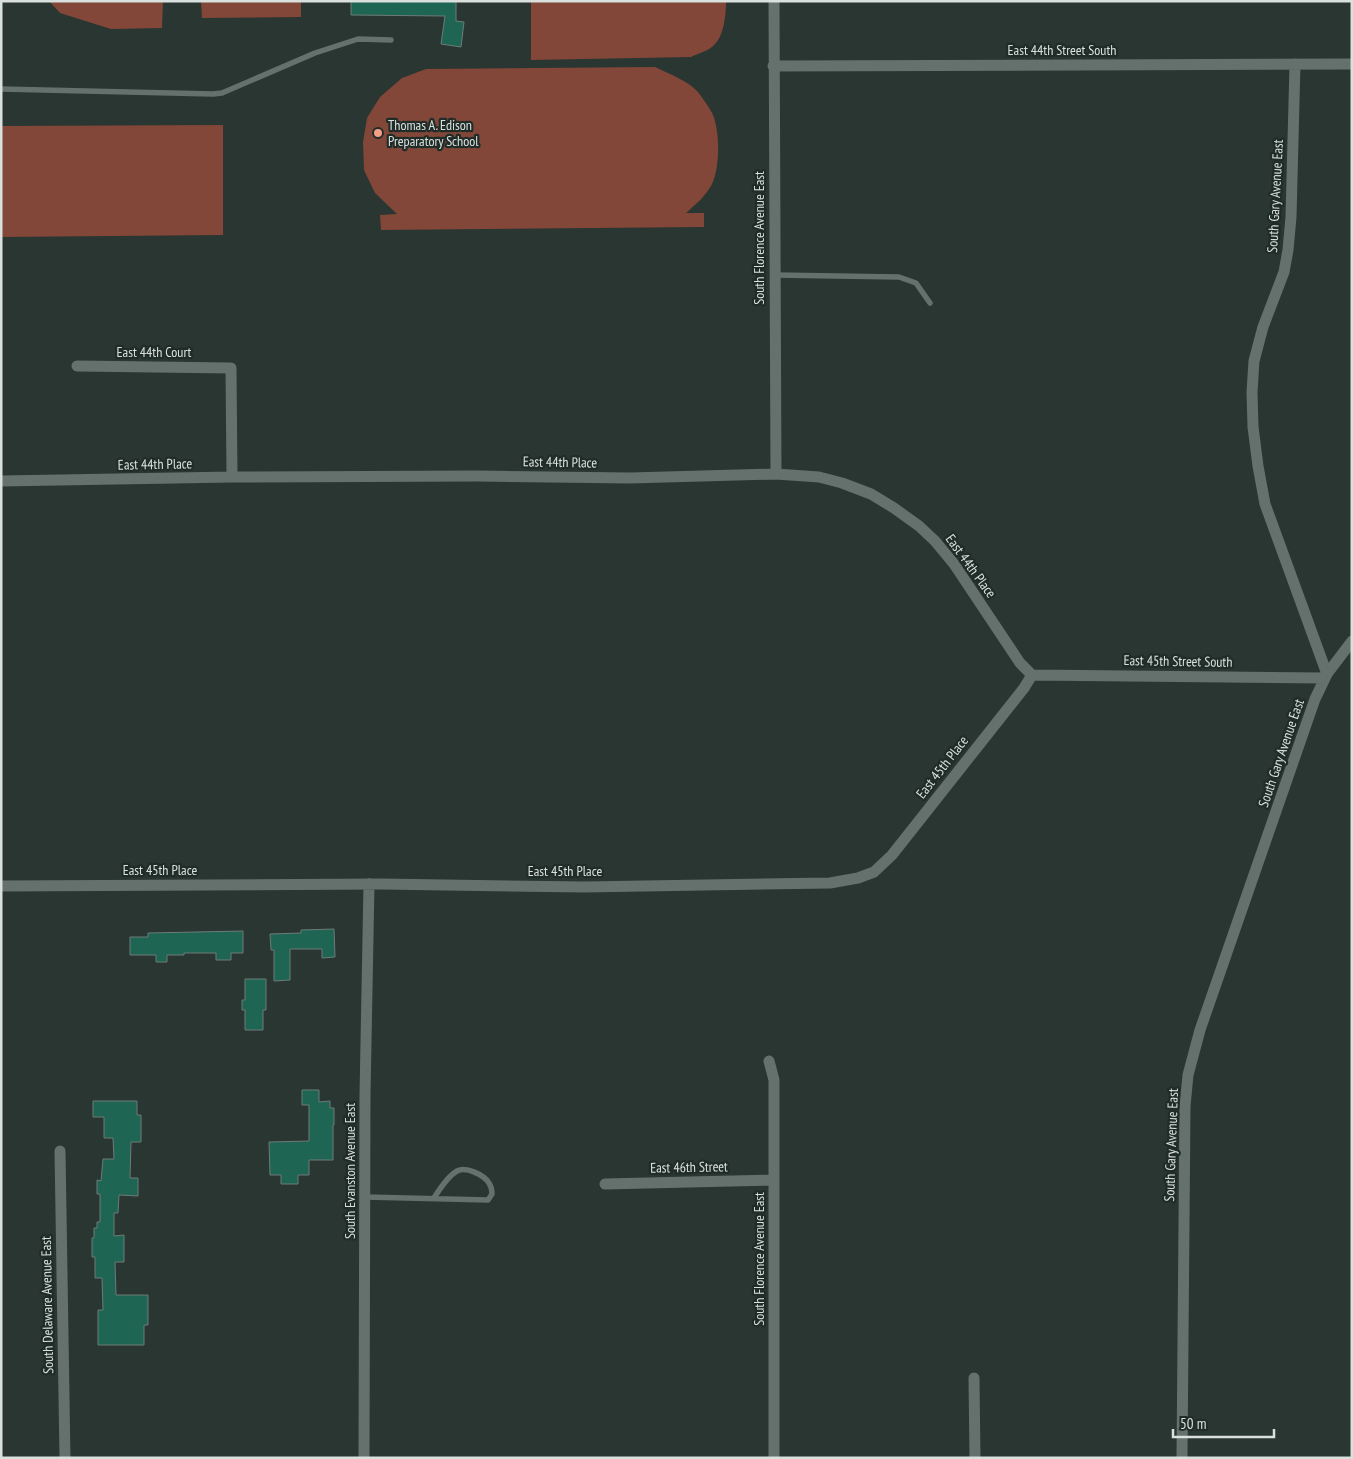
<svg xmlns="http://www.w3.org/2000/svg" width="1353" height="1459" font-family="'PT Sans Narrow',sans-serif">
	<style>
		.green { fill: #824738 }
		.building { fill: #1f6554; stroke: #6e7b77 }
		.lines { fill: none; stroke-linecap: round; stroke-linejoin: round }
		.lane { stroke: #64716d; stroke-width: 5.5 }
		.street { stroke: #64716d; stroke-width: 11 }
		.poi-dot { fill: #f49e87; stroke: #202c28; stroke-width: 2 }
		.labels { text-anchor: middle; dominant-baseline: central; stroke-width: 4.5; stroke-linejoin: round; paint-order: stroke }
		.street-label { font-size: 14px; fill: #d9e0dd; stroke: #202c28 }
		.poi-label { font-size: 14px; fill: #d9e0dd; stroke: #202c28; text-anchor: start }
	</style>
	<rect width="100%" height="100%" fill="#2a3632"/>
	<path class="green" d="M49,1H163L162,28L111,29L60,13Z
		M201,1H301V17L202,18Z
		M531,1H726C726,15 724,37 713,46C708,51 697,54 691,57L531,60Z
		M655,67C669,74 687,80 698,92C703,99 710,108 713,115C720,132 720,168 712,184C706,196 696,204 686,213H704V227L381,230L380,215L397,214L375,193L364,170L363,142L367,118L380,97L402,78L426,69Z
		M223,125V235L1,237V126Z"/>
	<path class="building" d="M351,1H456V21L464,22L461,47L441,44L445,16L351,15Z
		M334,929L335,957L322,958V949H290V980L274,981V950H271L270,934L301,933V930Z
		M243,931V953H231V960H216V953H184V955H167V962H156V955H130V937H148V933Z
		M245,979H266V1010H263V1030H245V1010H242V1000H245Z
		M302,1090H319V1102L330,1101V1108H334V1125H333V1160H309V1175H298V1184H281V1175H270L269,1142L309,1141V1105H302Z
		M93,1101H137V1115H141V1142H131L130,1178H138V1196L119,1195L118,1213H114V1236L124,1235V1262H115L116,1295H148V1325H144V1345H98V1310H103L102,1278H95V1257H92V1238H94V1228H97V1222H100V1194H97V1180L101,1181L103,1159H114L113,1138H104V1117H93Z"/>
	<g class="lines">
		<path class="lane" d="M1,89L213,94L222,93L315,53L358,39L391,40
			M774,275L899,277L916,283L930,303
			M365,1197L488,1200L492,1194C492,1190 491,1186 489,1183C484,1175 466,1166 457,1171C448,1176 439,1190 434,1198"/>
		<path class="street" d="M774,1L776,474
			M773,66L1352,64
			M77,366L231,368L232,477
			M1,481L232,477L477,476L630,478L776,474L819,477L842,483L871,494L894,508L919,526L935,541L954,564L1020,663L1032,675
			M1327,674L1352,641
			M1032,675L1325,678
			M1,886L381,884L584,887L830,883L858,878L874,872L892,855L1024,688L1032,675
			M769,1061L774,1080V1458
			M60,1151L65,1458
			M605,1184L774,1180
			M974,1378L975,1458
			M364,1458L365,1095L369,884
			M1182,1458L1185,1106L1188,1075L1200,1030L1315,699L1327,674L1265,504L1258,466L1253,427L1252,392L1254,361L1263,327L1284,272L1288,250L1291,217L1295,64"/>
	</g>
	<circle class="poi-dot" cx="378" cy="133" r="5"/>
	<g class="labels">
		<g class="street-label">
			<text x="1062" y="50">East 44th Street South</text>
			<text transform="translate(1275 196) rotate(-87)">South Gary Avenue East</text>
			<text transform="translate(759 238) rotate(-90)">South Florence Avenue East</text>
			<text x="154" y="352">East 44th Court</text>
			<text transform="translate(560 462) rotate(1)">East 44th Place</text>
			<text transform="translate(155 464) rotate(-1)">East 44th Place</text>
			<text transform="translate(971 566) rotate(54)">East 44th Place</text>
			<text transform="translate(1178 661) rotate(1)">East 45th Street South</text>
			<text transform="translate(1281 753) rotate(-71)">South Gary Avenue East</text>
			<text transform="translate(942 767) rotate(-52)">East 45th Place</text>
			<text x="160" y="870">East 45th Place</text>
			<text x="565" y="871">East 45th Place</text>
			<text transform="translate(1171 1145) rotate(-88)">South Gary Avenue East</text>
			<text transform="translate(689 1167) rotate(-1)">East 46th Street</text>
			<text transform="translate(350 1171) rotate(-90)">South Evanston Avenue East</text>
			<text transform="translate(759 1259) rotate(-90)">South Florence Avenue East</text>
			<text transform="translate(47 1305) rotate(-91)">South Delaware Avenue East</text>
		</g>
		<g class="poi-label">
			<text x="388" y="125">Thomas A. Edison<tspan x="388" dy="16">Preparatory School</tspan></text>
		</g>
	</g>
	<rect width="1353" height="1459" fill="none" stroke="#d9e0dd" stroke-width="5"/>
	<path d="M1173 1429v8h101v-8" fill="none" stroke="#d9e0dd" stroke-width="2.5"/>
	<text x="1180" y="1429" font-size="15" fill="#d9e0dd" stroke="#202c28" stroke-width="4" paint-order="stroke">50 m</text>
</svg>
